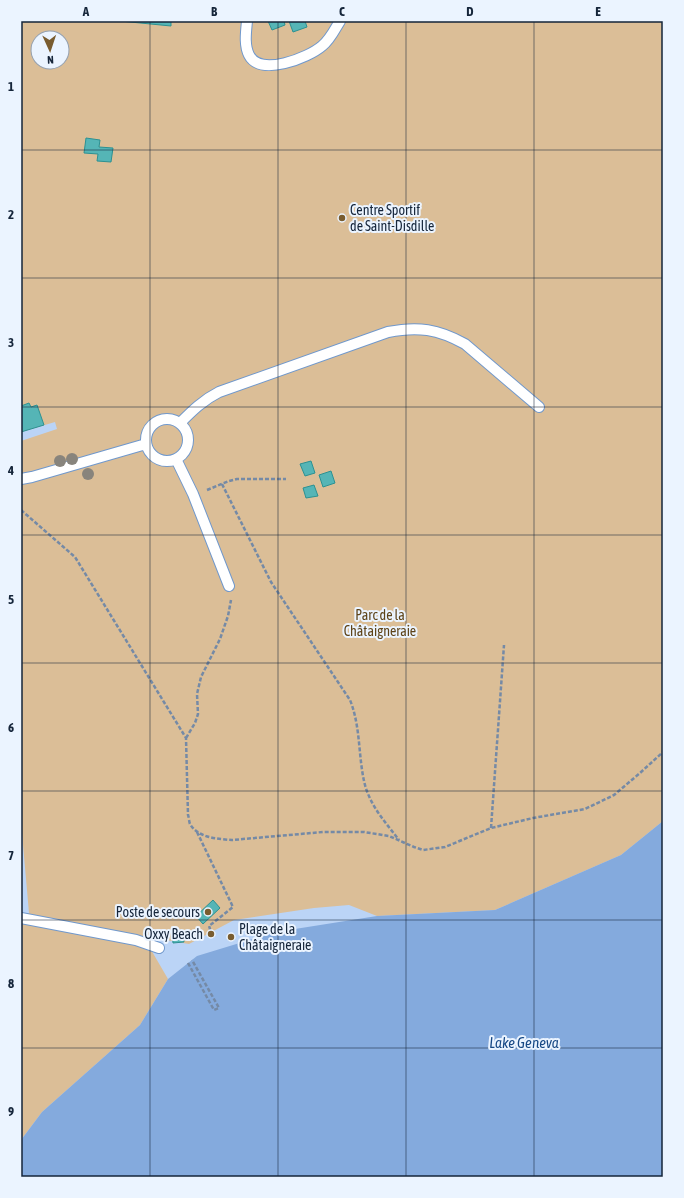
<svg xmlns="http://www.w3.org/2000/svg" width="684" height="1198" font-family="'Asap Condensed',sans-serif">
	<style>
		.green { fill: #dbbe97; fill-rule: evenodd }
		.water { fill: #84aadd }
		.building { fill: #55b5b6; stroke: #2c9192 }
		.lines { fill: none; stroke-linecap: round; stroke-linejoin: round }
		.lane-casing { stroke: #7098cc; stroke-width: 12 }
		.path { stroke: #758aa6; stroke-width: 2.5; stroke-dasharray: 4 2; stroke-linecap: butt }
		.lane { stroke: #fff; stroke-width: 10 }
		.tree { fill: #88847c }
		.grid { fill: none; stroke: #15253a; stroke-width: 1; stroke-opacity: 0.55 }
		.poi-dot { fill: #795c2f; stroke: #ebf4ff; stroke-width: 1.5 }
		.labels { text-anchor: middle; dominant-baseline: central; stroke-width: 4; stroke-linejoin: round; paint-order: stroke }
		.poi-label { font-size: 14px; fill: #15253a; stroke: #ebf4ff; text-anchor: start }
		.park-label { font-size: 14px; fill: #5e4318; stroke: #ebf4ff }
		.water-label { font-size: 15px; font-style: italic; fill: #164885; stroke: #ebf4ff }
		.neatline { fill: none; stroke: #15253a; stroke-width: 1.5 }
		.grid-label { font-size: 13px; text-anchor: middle; font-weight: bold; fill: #15253a }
	</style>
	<rect width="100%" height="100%" fill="#bbd4f6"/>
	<path class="green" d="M21,21H663V821L621,855L495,910L377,916L349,905L314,908L234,920L189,944L143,936L168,979L140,1025L42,1112L21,1140V913H29L21,822V441L57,429L55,422L21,432ZM38,38H62V62H38Z"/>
	<path class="water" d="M663,821V1177H21V1140L42,1112L140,1025L168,979L197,956L276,932L377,916L495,910L621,855Z"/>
	<path class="building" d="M120,21H171V26Z
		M268,21H284L285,25L272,30Z
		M289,21H305L307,27L293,32Z
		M86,138L100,140L99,147L113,148L111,162L97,161L98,154L84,153Z
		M29,403L31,407L37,405L44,425L21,432V406Z
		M311,461L315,473L305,476L300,464Z
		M331,471L335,483L323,487L319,475Z
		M314,485L318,496L306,498L303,488Z
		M213,900L220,908L203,924L196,916Z
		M182,930L184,942L173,943L172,932Z"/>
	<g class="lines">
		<defs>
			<path id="lane" d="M247,21C246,32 244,45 249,55C260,77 308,58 322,46C330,40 335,29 340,21
				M146 440a21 21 0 1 1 42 0a21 21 0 1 1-42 0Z
				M180,423C192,411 203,400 219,392L388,332C418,326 438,329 465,344L539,407
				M176,459L193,494L229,586
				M21,479L32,477L146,444
				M21,918L136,940L159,948"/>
		</defs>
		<use href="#lane" class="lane-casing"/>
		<path class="path" d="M222,484L271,582L350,700C361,727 358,758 365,785C371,807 386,823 399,840
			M207,490L229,481L237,479H286
			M21,510L75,557L186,738L188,815C189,817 189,822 190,824C198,838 218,839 232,840L323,832H364L389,836L414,847L423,850L445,847L491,828L533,818L585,809L614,795L640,773L663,752
			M186,738L195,723L198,714L197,694L201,677L220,639L228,616L231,600
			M491,828L504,645
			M197,832L233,907L209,926L211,932
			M188,963L214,1010L219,1008L192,960"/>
		<use href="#lane" class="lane"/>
	</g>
	<g class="tree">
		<circle cx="72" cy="459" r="6"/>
		<circle cx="60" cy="461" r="6"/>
		<circle cx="88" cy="474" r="6"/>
	</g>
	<path class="grid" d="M150,21V1177M278,21V1177M406,21V1177M534,21V1177M21,150H663M21,278H663M21,407H663M21,535H663M21,663H663M21,791H663M21,920H663M21,1048H663"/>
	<g class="poi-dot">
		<circle cx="342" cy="218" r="4"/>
		<circle cx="208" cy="912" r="4"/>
		<circle cx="211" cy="934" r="4"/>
		<circle cx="231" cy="937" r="4"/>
	</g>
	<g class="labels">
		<g class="poi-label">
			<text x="350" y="210">Centre Sportif<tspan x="350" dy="16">de Saint-Disdille</tspan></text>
			<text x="200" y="912" text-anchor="end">Poste de secours</text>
			<text x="239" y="929">Plage de la<tspan x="239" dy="16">Châtaigneraie</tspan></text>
			<text x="203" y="934" text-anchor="end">Oxxy Beach</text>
		</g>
		<g class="park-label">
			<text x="380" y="615">Parc de la<tspan x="380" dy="16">Châtaigneraie</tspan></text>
		</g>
		<g class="water-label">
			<text x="524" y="1042">Lake Geneva</text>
		</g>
	</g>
	<rect width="684" height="1198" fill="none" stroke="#ebf4ff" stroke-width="44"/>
	<g transform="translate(50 50) rotate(177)"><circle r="19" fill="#ebf4ff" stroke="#95a1b0"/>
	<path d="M0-3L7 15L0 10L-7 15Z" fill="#795c2f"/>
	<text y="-6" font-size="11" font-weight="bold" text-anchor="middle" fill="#15253a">N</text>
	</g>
	<rect x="22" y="22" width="640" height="1154" class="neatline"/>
	<g class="grid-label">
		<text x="86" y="16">A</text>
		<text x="214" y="16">B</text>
		<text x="342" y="16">C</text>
		<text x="470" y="16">D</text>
		<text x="598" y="16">E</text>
		<text x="11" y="91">1</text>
		<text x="11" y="219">2</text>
		<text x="11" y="347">3</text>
		<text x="11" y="475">4</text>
		<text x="11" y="604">5</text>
		<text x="11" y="732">6</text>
		<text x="11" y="860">7</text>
		<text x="11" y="988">8</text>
		<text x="11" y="1116">9</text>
	</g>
</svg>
